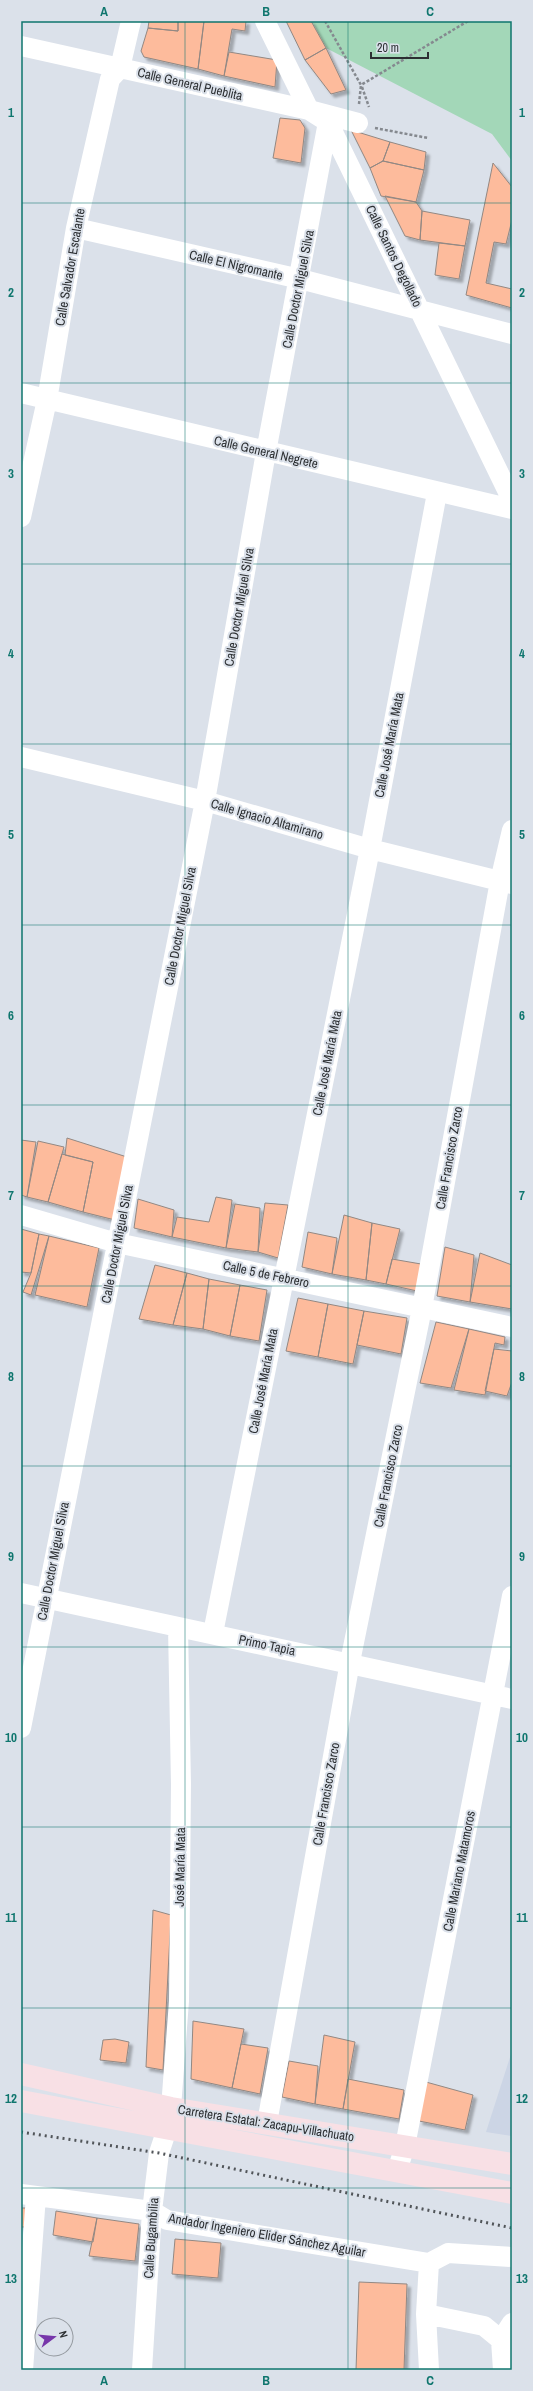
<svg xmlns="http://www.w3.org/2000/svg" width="533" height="2391" font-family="'Archivo Narrow',sans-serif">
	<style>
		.built { fill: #ccd5e5 }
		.green { fill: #a3d7b8 }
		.building { fill: #fdbb9c; stroke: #928883; filter: url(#shadow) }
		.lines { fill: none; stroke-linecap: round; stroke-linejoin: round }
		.path { stroke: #85898f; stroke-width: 2.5; stroke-dasharray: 3 2; stroke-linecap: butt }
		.street { stroke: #fff; stroke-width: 20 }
		.primary { stroke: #f8e0e5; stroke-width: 22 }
		.rail { stroke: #515559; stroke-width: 3; stroke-dasharray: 2 4; stroke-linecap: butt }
		.grid { fill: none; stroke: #0f766e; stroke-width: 1; stroke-opacity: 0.55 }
		.labels { text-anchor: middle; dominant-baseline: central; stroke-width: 4; stroke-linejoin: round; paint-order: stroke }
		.street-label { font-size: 13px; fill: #2c2f32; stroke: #dbe1ea }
		.neatline { fill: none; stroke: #0f766e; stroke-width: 1.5 }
		.grid-label { font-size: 13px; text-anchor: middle; font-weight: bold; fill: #0f766e }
	</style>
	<defs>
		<filter id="shadow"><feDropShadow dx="3.5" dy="3.5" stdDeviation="1" flood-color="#0004"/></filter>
	</defs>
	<rect width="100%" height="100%" fill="#dbe1ea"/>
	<path class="built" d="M512,2051V2136L486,2132Z"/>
	<path class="green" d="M311,21H512V161L492,134L326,48Z"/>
	<path class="building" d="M149,21H178V31L148,28Z
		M178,21H204L198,69L144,57L141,51L148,28L178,31Z
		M204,21H246L245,31L232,29L224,76L198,69Z
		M286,21H311L326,48L305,60Z
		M326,48L346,90L331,94L305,60Z
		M229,52L277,60L275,87L224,76Z
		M280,118L300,120L305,128L301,163L273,158Z
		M351,130L390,142L383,161L370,168Z
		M390,142L426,152L424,170L383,161Z
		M383,161L424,170L416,202L381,196L370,168Z
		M493,163L512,187V220L506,244L494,242L486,283L512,289V308L466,295Z
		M385,196L416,202L422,211L420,240L405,236Z
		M422,211L470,220L465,246L420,240Z
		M439,243L465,246L459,279L435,275Z
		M67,1138L127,1157L115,1220L83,1212L93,1162L65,1155Z
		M21,1140L36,1142L27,1197L21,1195Z
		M38,1141L64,1147L48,1202L27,1197Z
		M62,1154L93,1162L83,1212L48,1202Z
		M216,1197L232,1200L226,1248L172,1237L177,1217L209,1222Z
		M138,1199L174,1210L172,1237L134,1228Z
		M265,1203L288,1205L278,1258L258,1252Z
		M235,1204L260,1208L258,1252L226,1248Z
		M344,1215L372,1223L366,1280L332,1274Z
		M372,1223L400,1229L386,1284L366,1280Z
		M21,1229L39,1234L31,1273L21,1272Z
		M308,1232L337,1238L332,1274L302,1267Z
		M39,1234L49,1236L31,1295L23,1292L31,1273Z
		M49,1236L99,1248L87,1307L35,1295Z
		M445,1247L474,1255L470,1302L437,1296Z
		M480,1253L512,1265V1309L470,1302Z
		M392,1259L421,1264L417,1291L386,1284Z
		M155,1265L187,1273L173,1325L139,1319Z
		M187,1273L209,1279L203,1329L173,1325Z
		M209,1279L240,1285L230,1336L203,1329Z
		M240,1285L267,1290L259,1341L230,1336Z
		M298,1298L328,1304L318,1357L286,1351Z
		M328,1304L364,1311L353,1364L318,1357Z
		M364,1311L407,1318L401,1354L357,1345Z
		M436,1322L469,1329L451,1388L420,1383Z
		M469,1329L505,1337L504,1345L495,1343L485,1395L454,1390Z
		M494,1349L512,1351V1382L507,1396L485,1391Z
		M153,1910L171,1915L163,2070L146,2067Z
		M193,2021L244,2029L232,2088L191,2079Z
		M324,2035L355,2042L343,2109L315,2104Z
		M115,2039L129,2042L126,2063L100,2060L103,2040Z
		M241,2044L268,2048L260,2094L232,2088Z
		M289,2061L318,2066L315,2104L282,2097Z
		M348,2079L404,2090L399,2119L343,2109Z
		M426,2082L473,2095L465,2130L419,2121Z
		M21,2208H26L25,2227H21Z
		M56,2211L97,2218L93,2242L53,2235Z
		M97,2218L139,2224L135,2261L89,2256Z
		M175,2239L221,2243L218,2278L172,2274Z
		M359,2282L407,2284L404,2370H356Z"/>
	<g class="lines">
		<path class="path" d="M325,21L361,85L468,21
			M362,87L369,107
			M359,104L361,85
			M375,128L428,138"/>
		<path class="street" d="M265,21L309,110L328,122L512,500
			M21,46L309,110L358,123
			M76,228L300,279L512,334
			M21,393L512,509
			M21,517L47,400L76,228L110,79L120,68L131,21
			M21,757L205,801L370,849L512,884
			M21,1215L117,1243L512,1327
			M21,1593L512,1699
			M213,1633L370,849L437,493
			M21,1728L205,801L266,452L328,122
			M267,2123L350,1662L422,1308L500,881L512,830
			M397,2171L405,2146L512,1596
			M21,2194L152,2211L167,2220L429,2263L448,2253L512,2257
			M426,2314L484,2326L501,2340L512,2341
			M23,2370L36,2196
			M142,2370L152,2211L159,2153L167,2129L171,2108L179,2001L181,1784L178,1627
			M429,2370L426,2314L429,2263
			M503,2370L501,2340L512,2323"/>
		<path class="primary" d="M21,2074L171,2108L512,2164
			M21,2101L512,2193"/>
		<path class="rail" d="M21,2132L159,2153L512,2228"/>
	</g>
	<path class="grid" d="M185,21V2370M348,21V2370M21,203H512M21,383H512M21,564H512M21,744H512M21,925H512M21,1105H512M21,1286H512M21,1466H512M21,1647H512M21,1827H512M21,2008H512M21,2188H512"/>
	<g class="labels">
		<g class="street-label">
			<text transform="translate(190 84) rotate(13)">Calle General Pueblita</text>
			<text transform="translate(394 256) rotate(64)">Calle Santos Degollado</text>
			<text transform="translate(236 265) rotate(13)">Calle El Nigromante</text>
			<text transform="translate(70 267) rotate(-80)">Calle Salvador Escalante</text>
			<text transform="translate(298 289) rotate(-79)">Calle Doctor Miguel Silva</text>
			<text transform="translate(266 452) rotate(13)">Calle General Negrete</text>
			<text transform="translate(239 607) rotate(-80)">Calle Doctor Miguel Silva</text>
			<text transform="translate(389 745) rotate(-79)">Calle José María Mata</text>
			<text transform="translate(267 819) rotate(16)">Calle Ignacio Altamirano</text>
			<text transform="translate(180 926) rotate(-79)">Calle Doctor Miguel Silva</text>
			<text transform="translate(327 1063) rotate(-79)">Calle José María Mata</text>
			<text transform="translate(449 1158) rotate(-80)">Calle Francisco Zarco</text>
			<text transform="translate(117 1244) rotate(-79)">Calle Doctor Miguel Silva</text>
			<text transform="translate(266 1274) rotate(12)">Calle 5 de Febrero</text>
			<text transform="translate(263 1381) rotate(-79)">Calle José María Mata</text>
			<text transform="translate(388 1476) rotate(-79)">Calle Francisco Zarco</text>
			<text transform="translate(53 1561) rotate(-79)">Calle Doctor Miguel Silva</text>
			<text transform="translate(267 1645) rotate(12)">Primo Tapia</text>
			<text transform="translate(326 1794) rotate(-80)">Calle Francisco Zarco</text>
			<text transform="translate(180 1867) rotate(-89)">José María Mata</text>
			<text transform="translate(459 1871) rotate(-79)">Calle Mariano Matamoros</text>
			<text transform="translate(266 2123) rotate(9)">Carretera Estatal: Zacapu-Villachuato</text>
			<text transform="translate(267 2235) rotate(10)">Andador Ingeniero Elider Sánchez Aguilar</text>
			<text transform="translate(151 2238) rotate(-86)">Calle Bugambilia</text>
		</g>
	</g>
	<rect width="533" height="2391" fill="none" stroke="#dbe1ea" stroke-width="44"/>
	<g transform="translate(54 2337) rotate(74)"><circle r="19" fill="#dbe1ea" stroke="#959aa0"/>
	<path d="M0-3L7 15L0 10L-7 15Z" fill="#7736aa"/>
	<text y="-6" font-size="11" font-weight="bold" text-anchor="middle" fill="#2c2f32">N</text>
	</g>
	<path d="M371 52v6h57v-6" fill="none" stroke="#2c2f32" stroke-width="2"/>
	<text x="377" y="52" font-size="12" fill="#2c2f32" stroke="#dbe1ea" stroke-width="3" paint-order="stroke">20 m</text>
	<rect x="22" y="22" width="489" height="2347" class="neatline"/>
	<g class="grid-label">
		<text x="104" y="16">A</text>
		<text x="266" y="16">B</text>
		<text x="430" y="16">C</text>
		<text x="11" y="117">1</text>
		<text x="522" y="117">1</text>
		<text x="11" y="297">2</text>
		<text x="522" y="297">2</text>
		<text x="11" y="478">3</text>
		<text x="522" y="478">3</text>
		<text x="11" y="658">4</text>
		<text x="522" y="658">4</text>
		<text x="11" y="839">5</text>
		<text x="522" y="839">5</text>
		<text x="11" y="1020">6</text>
		<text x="522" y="1020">6</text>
		<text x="11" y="1200">7</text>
		<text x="522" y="1200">7</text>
		<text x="11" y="1381">8</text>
		<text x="522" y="1381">8</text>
		<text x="11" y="1561">9</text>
		<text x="522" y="1561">9</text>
		<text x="11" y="1742">10</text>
		<text x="522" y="1742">10</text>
		<text x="11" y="1922">11</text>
		<text x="522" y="1922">11</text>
		<text x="11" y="2103">12</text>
		<text x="522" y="2103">12</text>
		<text x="11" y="2283">13</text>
		<text x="522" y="2283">13</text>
		<text x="104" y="2385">A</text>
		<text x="266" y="2385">B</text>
		<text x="430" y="2385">C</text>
	</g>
</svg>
